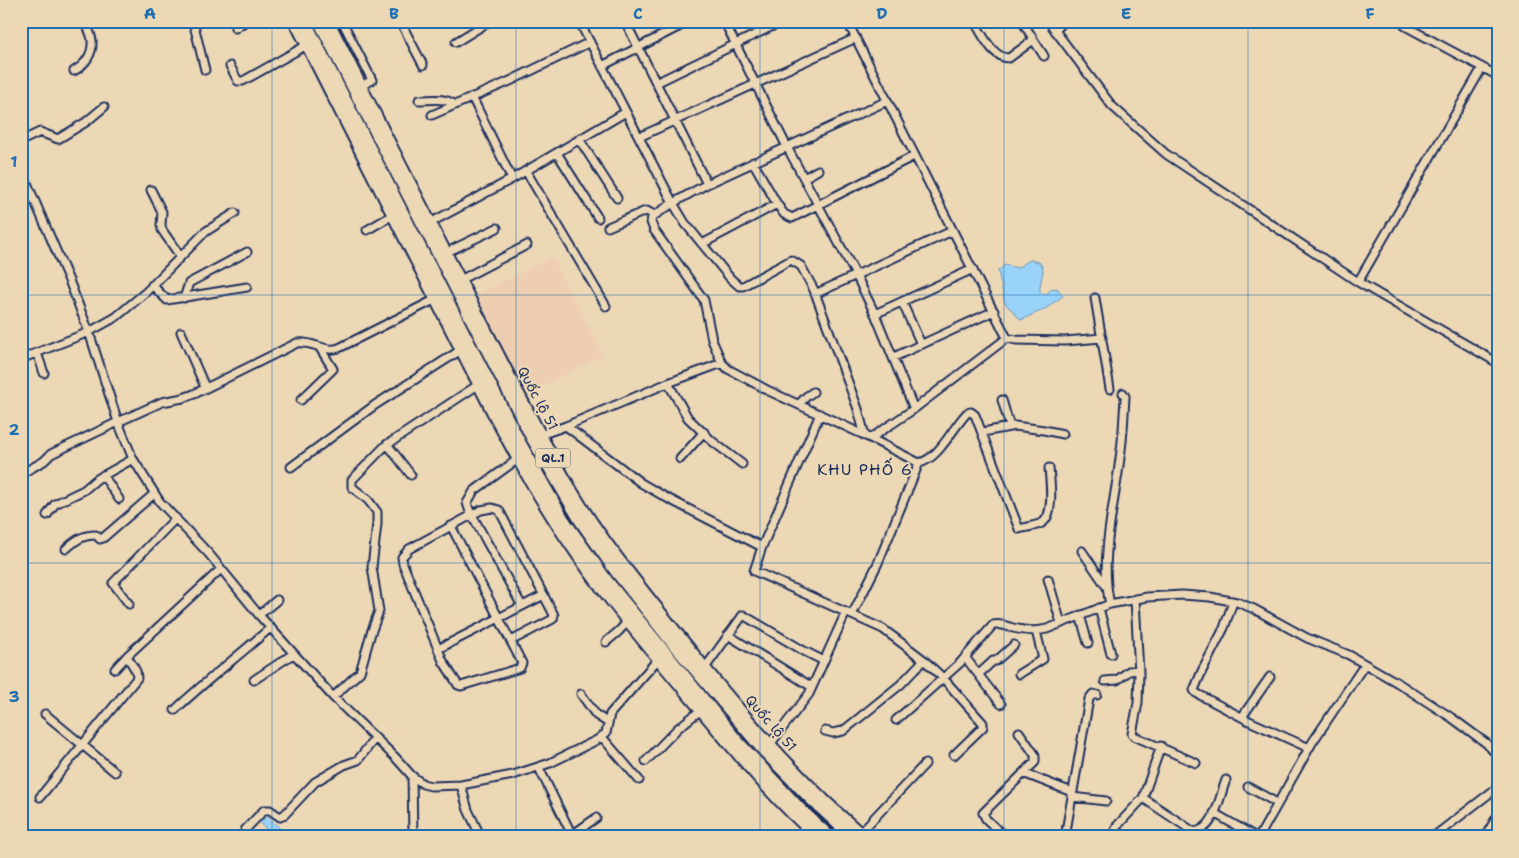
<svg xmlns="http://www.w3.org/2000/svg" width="1519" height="858" font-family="'Shantell Sans',sans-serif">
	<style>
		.built { fill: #edceb0 }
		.water { fill: #9ad3fa; stroke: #6791bc }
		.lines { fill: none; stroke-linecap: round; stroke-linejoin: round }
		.minor-casing { stroke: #1b2f5e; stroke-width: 11 }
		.primary-casing { stroke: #1b2f5e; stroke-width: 15 }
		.trunk-casing { stroke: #1b2f5e; stroke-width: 15 }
		.minor { stroke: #edd8b6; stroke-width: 7 }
		.primary { stroke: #edd8b6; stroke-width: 11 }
		.trunk { stroke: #edd8b6; stroke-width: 11 }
		.grid { fill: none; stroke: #1f6fb2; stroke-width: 1; stroke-opacity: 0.55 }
		.labels { text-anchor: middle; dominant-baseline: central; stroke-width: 4; stroke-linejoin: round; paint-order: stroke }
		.shield { fill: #edd8b6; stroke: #5a6278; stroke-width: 1 }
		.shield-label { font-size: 12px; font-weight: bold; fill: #1b2f5e }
		.street-label { font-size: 14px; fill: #1b2f5e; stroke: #edd8b6 }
		.quarter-label { font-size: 16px; letter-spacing: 1px; fill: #1b2f5e; stroke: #edd8b6 }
		.neatline { fill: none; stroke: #1f6fb2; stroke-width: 2 }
		.grid-label { font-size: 16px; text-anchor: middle; font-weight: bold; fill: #1f6fb2 }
	</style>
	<rect width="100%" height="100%" fill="#edd8b6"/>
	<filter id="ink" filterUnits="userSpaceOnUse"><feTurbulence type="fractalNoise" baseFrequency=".02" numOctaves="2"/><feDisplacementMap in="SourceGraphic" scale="10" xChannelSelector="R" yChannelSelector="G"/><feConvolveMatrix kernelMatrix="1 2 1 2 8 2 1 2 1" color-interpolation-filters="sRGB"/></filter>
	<g filter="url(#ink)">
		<path class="built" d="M552,257L603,355L524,396L472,297Z"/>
		<path class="water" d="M1030,260L1039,262L1043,268C1043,277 1039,283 1040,292L1046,294L1052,289L1057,288L1063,296L1045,309L1021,320L1005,303L998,271L1005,265L1017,268Z
			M267,816L289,837H273L260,822Z"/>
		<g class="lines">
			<defs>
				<path id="minor" d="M193,21L205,70
					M342,21L372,80L361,86
					M400,21L423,65
					M579,21L673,203L685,223L730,278L739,286H743L791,260L801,266L814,290L858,409L865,436
					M625,21L707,184
					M724,21L787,147L856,275L875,314L914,409
					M847,21L1007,338
					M974,21C982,33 992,58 1009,58L1032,41V37L1022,21
					M1048,21L1112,106L1166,154L1358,282L1498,363
					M1405,26L1498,76
					M235,28L246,21
					M1055,31L1064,21
					M1033,39L1044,56
					M456,42L490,21
					M230,66L238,81H243L307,45
					M602,66L690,21
					M74,71C85,65 93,54 92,41C92,35 87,27 85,21
					M656,83L783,21
					M472,97L512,179
					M419,100C431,100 445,97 455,105
					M887,101L707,184L673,203L652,217L651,222L654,230L704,300L712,340L722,363L728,369L769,391L862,434L919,463C939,459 953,427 967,413L971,412L975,415L1019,529C1026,527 1036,526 1042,523C1055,515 1050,481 1049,468
					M432,115L510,81L590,42
					M639,137L856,38
					M579,139L617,198
					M21,141L40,132L58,139L86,122L104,107
					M557,153L598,218
					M753,162L777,204
					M21,169L70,283L89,332L118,422L162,402L183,398L194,394L297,343C312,340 324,353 339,348L438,298
					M526,171L606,306
					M804,178L818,170
					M151,190L162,212L161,225L162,230L180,256
					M428,224L512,179L626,112
					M608,227L643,212L647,211L654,215
					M367,230L393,215
					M702,244L777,204L784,214L792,218L914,156
					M445,253L497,228
					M460,280L527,245
					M1358,282L1482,68
					M152,285L167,300L247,287
					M815,294L952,231
					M184,298L189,283L247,252
					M1095,298L1110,389
					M902,302L921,344
					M875,314L973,269
					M181,332L205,387
					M37,353L44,373
					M894,357L994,311
					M21,359L89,332L116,317L146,292L205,232L235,213
					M668,383L688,418L712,441L742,464
					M301,400L333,369L320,348
					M1002,400L1010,427
					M799,404L807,396L813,392
					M820,414L762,547L754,571L883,629L924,660L943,678L983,723V727L954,755
					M566,426L641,483L667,498L762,547
					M983,432L1015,426L1044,430L1063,434
					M540,435L566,426L668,383L722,363
					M871,438L914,409L1007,338L1016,340L1065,341L1102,338
					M387,444L411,475
					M680,459L704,432
					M291,467L375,405L464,348
					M21,474L44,461L51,454L118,422L133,459L160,502L209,554L259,615L333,697L395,757L412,776L423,784L431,786L461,785L513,775L550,763L597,740L606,733L610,714L660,657
					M103,475L119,499
					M47,515L55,504L84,490L97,479L133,459
					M471,515L467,503L474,491L518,459
					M472,515L522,606
					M451,526L522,663L520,668L461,686L458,685L443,661L403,564L402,557L409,549L481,510L492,508L499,510L554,615L553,619L511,641
					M66,549C76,540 82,535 96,535L100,539L103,538L154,494
					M1082,551L1106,586
					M1048,579L1061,623
					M1135,599L1139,673L1138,703L1132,734L1134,736L1196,763
					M1233,602L1224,628L1202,671L1194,690L1196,693L1247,720L1309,748
					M129,604L113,583L176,518
					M1110,604C1099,559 1115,503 1120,458C1123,438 1124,417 1125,396L1123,393
					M1099,608L1111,654
					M259,615L277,600
					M852,615L878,563L919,463
					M1080,615L1088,643
					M728,635L812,687
					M606,642L619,631L628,621
					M438,649L544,595
					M965,657L1001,704
					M705,668L743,615L804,651L824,661
					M115,669L127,656
					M979,674L993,661H996L1014,645
					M1019,674L1043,659L1036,631
					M254,680L293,654
					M1105,681L1117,680L1129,671L1139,670
					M581,694L596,715L607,722
					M333,697L360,672L371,633L379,611L372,567L377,524V512L368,500L352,487V480L385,446L481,383
					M175,710C205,681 239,656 270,628
					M45,714L115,772
					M1242,717L1270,677
					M896,720L960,663L993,625C1001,623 1006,626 1013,628C1025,631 1035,632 1047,629L1110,604L1147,597L1182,595L1210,597L1237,602L1254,609L1307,638L1349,655L1398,683L1452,718L1486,743L1498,756
					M825,731L833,733L843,731L900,685L924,660
					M602,737L639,780
					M768,747L809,694L846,612
					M646,761L678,728L701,710
					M539,768L573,837
					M1023,773L1072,792
					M412,776L413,837
					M461,785L468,810L479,833
					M1248,787L1277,803
					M40,797L137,678L136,671L127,656L221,569
					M1072,797L1106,801
					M1143,798L1194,832C1215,830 1219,798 1226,780
					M1214,813L1256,837
					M245,830L264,810H270L280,817L285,814L315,782L344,765L358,760L375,738
					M859,834L925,764
					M572,835L596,818
					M1005,837L986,819L983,813L1035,762V755L1019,732
					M1065,837L1089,699L1093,694L1097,695
					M1113,837L1117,826L1143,798L1161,746
					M1259,837L1312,743L1365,664
					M1433,837L1498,787
					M1485,837L1498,815"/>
				<path id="primary" d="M295,21L495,416C512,448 529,480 549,511C592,581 646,644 698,706C736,751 773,798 818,837
					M328,21C379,123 430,224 483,325C512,382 541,440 574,495C603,543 639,586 674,630C732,704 792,775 864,837"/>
				<path id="trunk" d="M305,21L520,443L563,519L607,581L738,742L799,808L830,837
					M319,21L532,438L580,520L615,570L675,646L764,751L810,798L852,837"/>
			</defs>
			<use href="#minor" class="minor-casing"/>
			<use href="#primary" class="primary-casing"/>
			<use href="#trunk" class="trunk-casing"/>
			<use href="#minor" class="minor"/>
			<use href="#primary" class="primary"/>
			<use href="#trunk" class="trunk"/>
		</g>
	</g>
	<path class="grid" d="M272,21V837M516,21V837M760,21V837M1004,21V837M1248,21V837M21,295H1498M21,563H1498"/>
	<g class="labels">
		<rect class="shield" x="535.5" y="448.5" width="35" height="19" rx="4"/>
		<g class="shield-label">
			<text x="553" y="458">QL.1</text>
		</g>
		<g class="street-label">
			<text transform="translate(538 398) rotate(62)">Quốc lộ 51</text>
			<text transform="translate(771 723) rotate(49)">Quốc lộ 51</text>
		</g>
		<g class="quarter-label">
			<text x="865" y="469">KHU PHỐ 6</text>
		</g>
	</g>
	<rect width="1519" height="858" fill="none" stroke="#edd8b6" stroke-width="55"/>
	<rect x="28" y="28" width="1464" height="802" class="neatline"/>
	<g class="grid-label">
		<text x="150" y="19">A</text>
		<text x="394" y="19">B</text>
		<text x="638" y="19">C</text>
		<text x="882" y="19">D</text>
		<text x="1126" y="19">E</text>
		<text x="1370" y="19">F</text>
		<text x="14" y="167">1</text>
		<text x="14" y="435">2</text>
		<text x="14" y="702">3</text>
	</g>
</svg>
